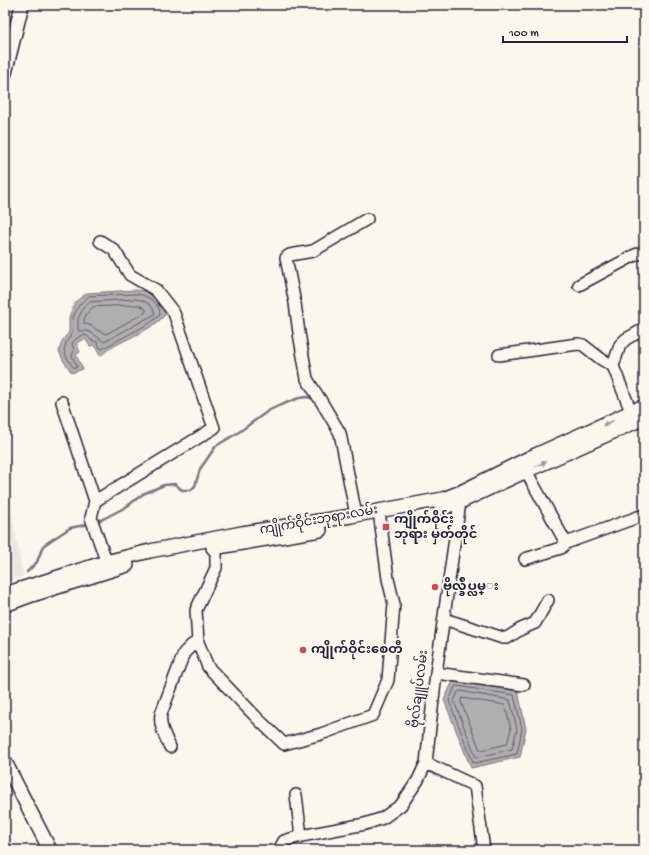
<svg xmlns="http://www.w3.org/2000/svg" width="649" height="855" font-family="'Gochi Hand','Noto Sans Myanmar',sans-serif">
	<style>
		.built { fill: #ebe7df }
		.water { fill: #b1aeb0; stroke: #787681 }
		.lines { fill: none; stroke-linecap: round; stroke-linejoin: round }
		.shore { stroke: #5b5a6a; stroke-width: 1 }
		.stream { stroke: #787681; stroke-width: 2.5 }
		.minor-casing { stroke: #22223b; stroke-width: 14 }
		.major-casing { stroke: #22223b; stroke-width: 16 }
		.minor { stroke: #fbf7ec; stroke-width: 11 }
		.major { stroke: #fbf7ec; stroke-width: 13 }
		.oneway { fill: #99979c }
		.poi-dot { fill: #d1495b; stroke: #fbf7ec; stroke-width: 1.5 }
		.labels { text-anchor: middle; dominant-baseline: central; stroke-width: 4; stroke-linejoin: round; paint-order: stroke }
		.poi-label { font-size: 13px; font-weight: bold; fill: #22223b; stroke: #fbf7ec; text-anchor: start }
		.street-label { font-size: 13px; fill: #22223b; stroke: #fbf7ec }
	</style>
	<rect width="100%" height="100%" fill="#fbf7ec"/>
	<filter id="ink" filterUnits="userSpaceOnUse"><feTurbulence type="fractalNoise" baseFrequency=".025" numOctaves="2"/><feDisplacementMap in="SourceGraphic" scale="8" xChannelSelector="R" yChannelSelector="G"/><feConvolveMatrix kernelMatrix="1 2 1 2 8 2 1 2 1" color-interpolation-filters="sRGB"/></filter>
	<g filter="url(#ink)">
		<path class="built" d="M5,494L11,511L23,576L5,582Z"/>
		<path class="water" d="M136,290C152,291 161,300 165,315C150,333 118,340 100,356L94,345L90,346L85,339L76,343L80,352L76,355L83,369L72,373L63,360L59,351L62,341L69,332V317L75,302L87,293Z
			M453,681L518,691L526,729L520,757L471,768L444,700Z"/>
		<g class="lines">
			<path class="shore" d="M136,294C148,295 160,303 160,315L150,323L102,349L100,348L97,342L91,340L86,335C81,335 74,339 72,344L74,350L72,356L77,366L76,368L73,367L67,358L64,350L66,343L72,333L73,317L79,305L89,296Z
				M136,299C145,300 153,305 155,314L104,342C97,337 90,329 80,331L78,330V319L83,308L90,302Z
				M136,305H139L146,309V312L106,334L97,330L92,326L84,323C84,316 88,311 93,307Z
				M457,686L514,695L522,729L517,754L475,763L473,762L449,701L455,687Z
				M460,691L510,700L517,729L512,749L478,757H476L454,701L458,692Z
				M462,698L505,705L511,729L507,744L482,750H480L461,702Z"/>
			<path class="stream" d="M95,522L103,519L126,507L143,494L164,485L175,484L182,490H191L195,486L200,469L216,446L239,432L268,411L278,406L299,398L308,397L316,400
				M27,572L37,562L43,546L50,541L70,528L89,524"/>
			<defs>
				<path id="minor" d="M579,285L635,255L644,252
					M499,355L578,344L583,345L601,359L613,366L634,419
					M613,366L620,345L626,339L644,329
					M62,402L95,501L91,518L109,569
					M526,471L566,543
					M95,501L214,428L174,313L156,290L130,275L114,250L100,241
					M460,502L436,673L426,763L475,786L484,850
					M356,515L340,433L321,401L307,379L299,333L295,303L286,258L288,256L290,255L313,251L367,219
					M216,547V568L196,610L198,642L208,667L259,720L284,744L321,734L373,715L388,680L394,604L388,579L380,519
					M525,559L561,548L566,543L638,517L644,515
					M444,619L500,637L503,638H507L521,629L535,623L548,600
					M436,673L524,685
					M170,747C165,736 159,726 161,714L184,653L192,645L198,642
					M296,795L301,836
					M279,850L284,841L301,836L365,824L383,818L401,805L418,780L426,763"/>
				<path id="major" d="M5,73L22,5
					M441,508L460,502L526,471L644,418
					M213,548L320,530
					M5,594L106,562L150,551L242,533L351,516L443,499L461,492L529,458L644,406
					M5,605L32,595L127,565
					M5,762L50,850"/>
			</defs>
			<use href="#minor" class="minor-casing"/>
			<use href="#major" class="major-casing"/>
			<use href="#minor" class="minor"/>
			<use href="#major" class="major"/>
		</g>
		<defs><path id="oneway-solid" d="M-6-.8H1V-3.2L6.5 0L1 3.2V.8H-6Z"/></defs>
		<g class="oneway">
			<use href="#oneway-solid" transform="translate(608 423) rotate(156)"/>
			<use href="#oneway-solid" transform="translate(541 464) rotate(-24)"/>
		</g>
	</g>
	<g class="poi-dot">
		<rect x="382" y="523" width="8" height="8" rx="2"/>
		<circle cx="435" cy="587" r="4"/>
		<circle cx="303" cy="650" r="4"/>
	</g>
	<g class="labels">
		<g class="poi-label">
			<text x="394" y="520">ကျိုက်ဝိုင်း<tspan x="394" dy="15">ဘုရား မှတ်တိုင်</tspan></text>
			<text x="443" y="587">ဗိုလ္ခ်ဳပ္လမ္း</text>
			<text x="311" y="650">ကျိုက်ဝိုင်းစေတီ</text>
		</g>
		<g class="street-label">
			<text transform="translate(319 521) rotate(-10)">ကျိုက်ဝိုင်းဘုရားလမ်း</text>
			<text transform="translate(420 689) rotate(-83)">ဗိုလ်ချူပ်လမ်း</text>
		</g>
	</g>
	<rect width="649" height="855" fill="none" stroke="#fbf7ec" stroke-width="20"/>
	<rect x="10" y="10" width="629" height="835" fill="none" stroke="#22223b" stroke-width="1.5" filter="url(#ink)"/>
	<path d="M503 36v6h124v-6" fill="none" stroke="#22223b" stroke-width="2"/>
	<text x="509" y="36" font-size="12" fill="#22223b" stroke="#fbf7ec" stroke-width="3" paint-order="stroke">100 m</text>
</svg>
